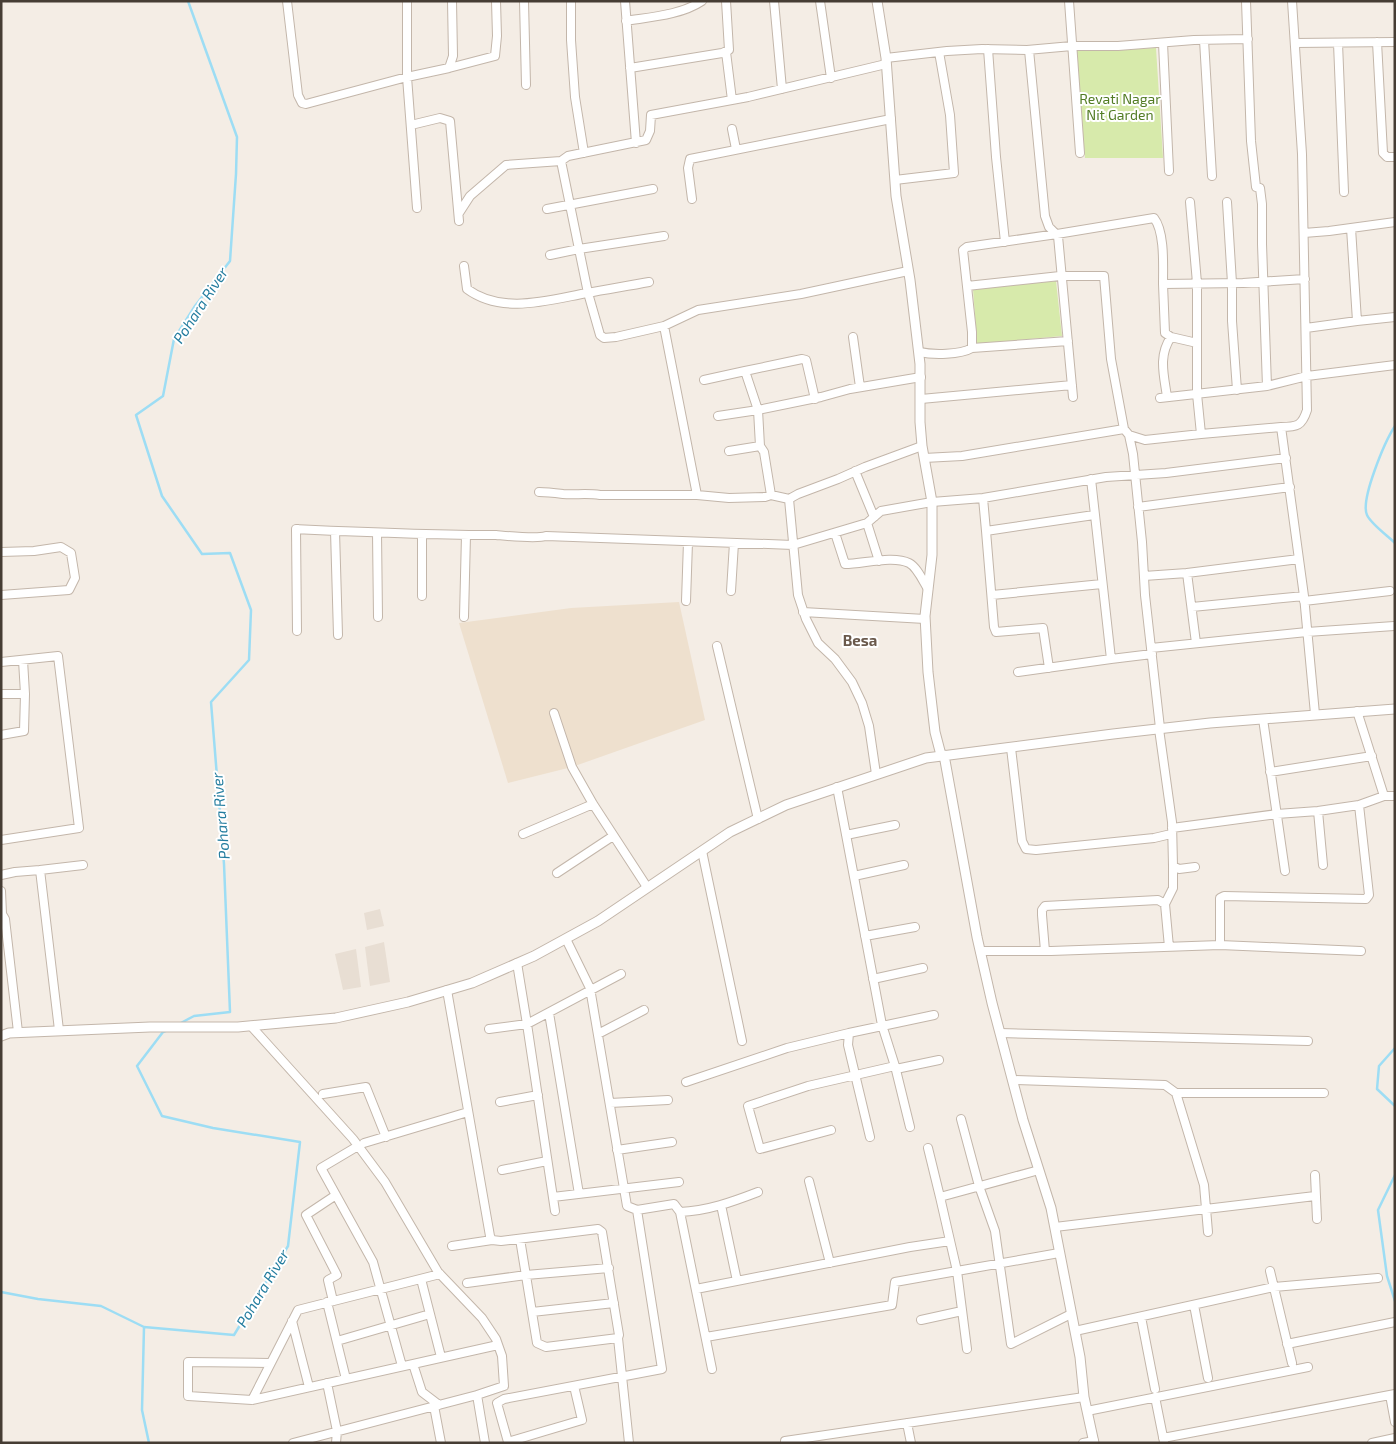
<svg xmlns="http://www.w3.org/2000/svg" width="1396" height="1444" font-family="'Exo 2',sans-serif">
	<style>
		.residential { fill: #e8ded3 }
		.education { fill: #eee0ce }
		.green { fill: #d7eaab }
		.lines { fill: none; stroke-linecap: round; stroke-linejoin: round }
		.stream { stroke: #9dddf4; stroke-width: 2.5 }
		.minor-casing { stroke: #c3b6aa; stroke-width: 10 }
		.tertiary-casing { stroke: #c3b6aa; stroke-width: 11 }
		.minor { stroke: #fff; stroke-width: 8 }
		.tertiary { stroke: #fff; stroke-width: 9 }
		.labels { text-anchor: middle; dominant-baseline: central; stroke-width: 4; stroke-linejoin: round; paint-order: stroke }
		.park-label { font-size: 14px; fill: #527c24; stroke: #fff }
		.water-label { font-size: 15px; font-style: italic; fill: #247d9f; stroke: #fff }
		.neighbourhood-label { font-size: 15px; font-weight: bold; fill: #6a594b; stroke: #fff }
	</style>
	<rect width="100%" height="100%" fill="#f4ede5"/>
	<path class="residential" d="M380,909L384,926L367,930L364,913Z
		M384,942L390,982L370,986L365,947Z
		M356,949L361,987L343,990L335,954Z"/>
	<path class="education" d="M679,602L705,720L572,767L508,783L459,623L571,608Z"/>
	<path class="green" d="M1156,48L1163,158H1085L1075,51Z
		M1056,281L1062,336L977,344L973,289Z"/>
	<g class="lines">
		<path class="stream" d="M1395,426C1385,441 1360,500 1367,515C1371,524 1388,536 1395,543
			M179,1024L194,1016L230,1012L224,864L211,702L249,660L251,610L230,553L202,554L162,496L136,415L163,396L174,339L195,306L230,261L236,174L237,137L188,1
			M1395,1048L1379,1066L1377,1089L1395,1106
			M1395,1175L1378,1210L1387,1276L1395,1301
			M1,1292L38,1299L101,1306L144,1327
			M149,1443L142,1410L144,1327L234,1335L288,1246L300,1142L213,1128L162,1116L137,1066L163,1032L168,1030"/>
		<defs>
			<path id="minor" d="M287,1L298,95L302,103L306,104L407,77L449,68L495,56L497,36L496,1
				M407,1V77L417,208
				M524,1L526,85
				M571,1V40L575,97L584,153
				M625,1L636,143
				M774,1L782,89
				M820,1L831,78
				M1069,1L1080,153
				M1246,1L1251,141L1256,187L1260,188L1262,204V244L1267,386
				M1292,1L1302,154L1307,410C1302,426 1297,427 1281,427L1304,596L1315,714
				M626,21C651,17 681,15 702,1
				M1204,40L1212,176
				M1377,42L1383,153L1387,157H1395
				M1163,43L1169,171
				M1295,43L1395,42
				M1338,43L1344,192
				M988,49L996,157L1005,242
				M1029,50L1045,216L1049,227L1058,236L1073,397
				M726,52L732,100
				M886,58L947,51L982,49L1027,50L1072,46H1118L1194,40L1248,39
				M886,64L748,97L651,115L650,131L646,140L568,156L561,161L588,293L600,335L604,338L616,337L664,326L698,310L801,294L908,271
				M449,68L453,56L452,1
				M630,68L722,53L729,50L726,1
				M411,125L440,118L450,121L459,221
				M732,129L736,149
				M895,180L954,173L950,115L939,52
				M692,199L688,168L690,159L891,119
				M1190,202L1197,283V394L1201,434
				M1227,202L1232,283V321L1237,390
				M547,209L653,189
				M459,213L470,196L506,165L561,161
				M1304,233L1329,231L1395,222
				M550,255L579,249L664,236
				M464,266L467,289C502,315 549,300 587,293C608,289 628,286 649,282
				M1163,284L1165,333L1171,337L1197,343
				M967,286L1060,276H1104L1111,359L1124,429L1129,435L1133,454L1142,542L1145,595L1160,728
				M1357,321L1395,317
				M664,326L697,495
				M1306,328L1357,321L1351,228
				M853,337L860,387
				M972,348L1068,341
				M919,352C933,355 960,355 972,348V332L963,250L967,247L1057,234L1154,218C1165,232 1163,266 1163,284L1243,283L1305,279
				M745,371L802,359L806,360L815,399
				M704,380L745,371L758,410L821,397L850,389L921,377
				M1167,397C1164,375 1158,356 1171,337
				M1160,398L1267,386L1307,376L1395,365
				M921,399L1072,385
				M718,416L758,410L760,446L764,452L771,495
				M1129,435L1145,440L1201,434L1281,427
				M729,451L760,446
				M924,458L962,456L1124,429
				M855,471L874,517
				M1091,479L1111,659L1152,654
				M539,492C547,492 555,493 563,494C575,495 587,493 600,495H697L729,498L765,497L771,495L789,499
				M983,498L986,531
				M1138,507L1290,487
				M867,523L879,561
				M335,531L338,635
				M377,533L378,617
				M835,533L845,564C863,564 893,555 909,563C917,567 923,581 928,589
				M1,552L34,551L61,547L71,553L75,578L69,590L1,595
				M1187,573L1196,643
				M1144,576L1187,573L1299,559
				M731,591L734,543
				M992,595L1102,584
				M422,596V535
				M686,601L688,542
				M1304,601L1390,591
				M1192,607L1304,596
				M803,612L925,619
				M464,617L466,535
				M297,631L296,529C363,532 429,535 496,535C508,536 537,539 546,536L793,545L867,523L881,511L932,502L983,498L1106,477L1166,473L1286,458
				M717,646L758,819
				M1151,648L1307,632L1394,626
				M1,662L58,656L79,828L1,840
				M1049,668L1043,628L996,632L994,627L986,531L1094,515
				M1018,672L1111,659
				M1,694H25
				M1357,711L1384,796
				M554,713L572,767L593,804L647,887
				M1263,719L1285,871
				M1159,729L1172,822L1173,866L1179,869L1195,867
				M1,735L24,731L25,694L23,660
				M1011,748L1022,841L1026,849L1036,850L1154,838L1171,834
				M1270,772L1372,756
				M876,774L869,726L862,703L852,682L835,659L818,643L806,619L798,595L789,499L798,494L838,479L865,467L922,446
				M837,787L882,1025L895,1066L910,1127
				M1318,811L1323,865
				M1172,828L1277,814L1318,811L1359,805L1384,796H1395
				M523,834L593,804
				M846,835L895,825
				M702,851L742,1041
				M40,870L83,865
				M557,873L613,836
				M1,875L15,872L40,870L59,1030
				M854,876L904,865
				M1,891L2,914L5,919L18,1032
				M865,936L915,927
				M566,939L590,988L627,1206L637,1210L662,1369L504,1399L497,1403L508,1442L582,1420L574,1386
				M1220,945L1361,951
				M1169,947L1165,904L1173,888V866
				M980,951H1051L1220,945V898L1224,896L1366,899L1369,895L1359,805
				M1045,951L1042,915V910L1045,906L1158,900L1165,904
				M517,963L527,1024L555,1211
				M873,979L923,968
				M447,990L490,1236L492,1240L501,1241L598,1229L602,1232L619,1335L618,1338L546,1347L537,1343L520,1239
				M549,1013L579,1194
				M251,1026L353,1139L385,1182L438,1272L482,1318L496,1339L502,1356L504,1386L477,1395L485,1443
				M489,1029L527,1024L621,974
				M849,1033L848,1045L870,1137
				M1000,1033L1308,1041
				M598,1034L644,1010
				M896,1069L939,1060
				M1013,1080L1165,1085L1176,1093H1324
				M686,1082L787,1048L849,1033L934,1015
				M1176,1093L1204,1185L1208,1232
				M323,1094L366,1087L386,1137
				M500,1102L538,1095
				M610,1103L668,1100
				M961,1119L979,1186L995,1231L1011,1344L1071,1314
				M831,1130L760,1149L748,1106L808,1086L895,1066
				M364,1143L468,1112
				M358,1146L321,1168L373,1262L402,1366
				M928,1148L940,1197
				M617,1150L672,1142
				M502,1170L547,1161
				M1039,1170L940,1197L957,1271L1059,1253
				M1315,1175L1317,1219
				M809,1181L830,1263
				M553,1197L679,1182
				M721,1205L737,1281
				M637,1210L674,1204L680,1212C707,1211 732,1202 758,1192
				M680,1212L712,1369
				M1055,1227L1315,1196
				M452,1246L492,1240
				M1270,1271L1292,1363
				M421,1279L441,1357
				M467,1283L526,1275L609,1268
				M696,1289L910,1247L950,1241
				M333,1301L328,1280L337,1275L306,1215L336,1195
				M327,1302L346,1379
				M1194,1305L1208,1378
				M532,1312L614,1303
				M1141,1317L1155,1389
				M921,1320L962,1311
				M292,1321L309,1387
				M1075,1331L1274,1287L1378,1278
				M706,1337L892,1305L895,1282L957,1271L967,1349
				M618,1338L629,1443
				M337,1341L430,1314
				M1287,1344L1395,1322
				M270,1363L188,1362V1396L252,1400L498,1345
				M413,1364L422,1392L439,1405
				M327,1383L337,1431L336,1443
				M1390,1395L1395,1422
				M1155,1397L1164,1442
				M252,1400L298,1310L440,1274
				M434,1406L441,1443
				M1087,1411L1308,1367
				M907,1423L911,1443
				M1163,1438L1395,1394
				M293,1443L477,1395
				M785,1443V1441L1084,1397
				M1083,1443L1094,1441
				M1372,1443L1395,1438"/>
			<path id="tertiary" d="M877,1L886,58L896,196L910,280L920,364V422L922,446L932,502V555L925,616L928,672L935,732L941,755
				M944,755L977,937L992,1003L1023,1120L1051,1208L1080,1357L1084,1397L1094,1443
				M1,1036L9,1033L150,1027H238L336,1018L408,1002L472,983L534,956L598,921L730,832L786,805L926,758L1113,734L1210,723L1395,709"/>
		</defs>
		<use href="#minor" class="minor-casing"/>
		<use href="#tertiary" class="tertiary-casing"/>
		<use href="#minor" class="minor"/>
		<use href="#tertiary" class="tertiary"/>
	</g>
	<g class="labels">
		<g class="park-label">
			<text x="1120" y="98">Revati Nagar<tspan x="1120" dy="16">Nit Garden</tspan></text>
		</g>
		<g class="water-label">
			<text transform="translate(200 305) rotate(-57)">Pohara River</text>
			<text transform="translate(220 816) rotate(-95)">Pohara River</text>
			<text transform="translate(262 1288) rotate(-59)">Pohara River</text>
		</g>
		<g class="neighbourhood-label">
			<text x="860" y="640">Besa</text>
		</g>
	</g>
	<rect width="1396" height="1444" fill="none" stroke="#463d34" stroke-width="5"/>
</svg>
